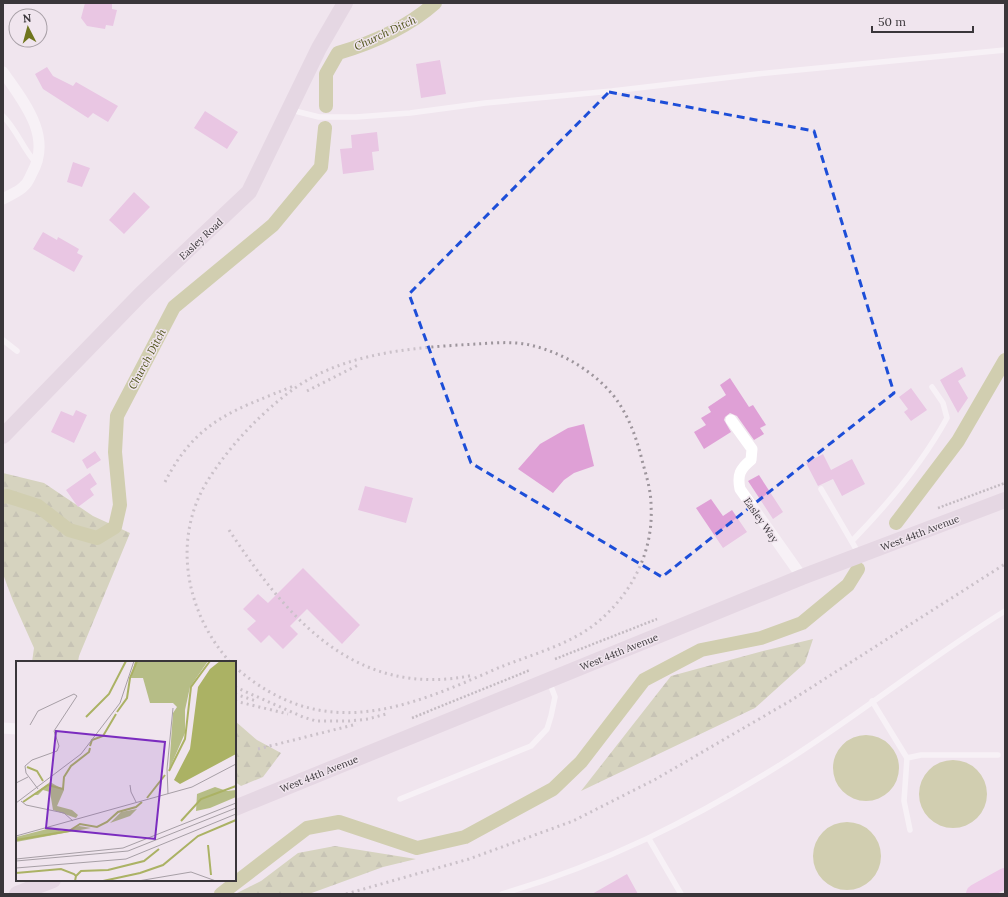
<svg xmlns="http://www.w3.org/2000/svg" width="1008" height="897" font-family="Lora,serif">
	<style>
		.forest { fill: url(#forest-firs) }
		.water { fill: #abb264 }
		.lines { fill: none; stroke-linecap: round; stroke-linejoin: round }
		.canal { stroke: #abb264; stroke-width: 14 }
		.building { fill: #dfa0d6 }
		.path { stroke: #8e878d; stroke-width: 2.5; stroke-dasharray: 2 2; stroke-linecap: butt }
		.lane { stroke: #fff; stroke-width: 5.5 }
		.street { stroke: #fff; stroke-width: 11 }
		.secondary { stroke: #d8c6d5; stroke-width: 16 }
		.highway { stroke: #eba6e1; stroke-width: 20 }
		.rail { stroke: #9d959c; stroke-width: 3; stroke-dasharray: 2 4; stroke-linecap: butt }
		.marked { fill: none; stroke: #1d4ed8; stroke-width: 3; stroke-dasharray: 8 5; stroke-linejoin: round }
		.labels { text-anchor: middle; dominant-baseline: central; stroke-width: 3; stroke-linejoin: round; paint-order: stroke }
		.street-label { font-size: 10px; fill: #3a363a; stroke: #f0e5ee }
		.water-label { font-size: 11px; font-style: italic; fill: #51551c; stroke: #f0e5ee }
		.inset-river { fill: none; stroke: #abb264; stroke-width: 2 }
		.inset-road { fill: none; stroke: #a79fa6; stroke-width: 1 }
		.view { fill: #7b2cbf; fill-opacity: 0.15; stroke: #7b2cbf; stroke-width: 2 }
		.inset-edge { fill: none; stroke: #3a363a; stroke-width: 2 }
	</style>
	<defs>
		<pattern id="forest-firs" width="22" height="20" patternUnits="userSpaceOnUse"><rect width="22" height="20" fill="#b6bd86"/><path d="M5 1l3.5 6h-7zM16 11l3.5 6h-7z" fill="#959a6f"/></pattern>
	</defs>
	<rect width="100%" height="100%" fill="#f0e5ee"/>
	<path class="forest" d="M3,473L44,483L93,516L130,533L79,656L78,662H32L34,648L13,601L3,574Z
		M813,639L805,663L755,708L581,791L671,676L763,651Z
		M235,721L257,740L281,753L263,777L241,786L235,782Z
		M335,846L416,859L383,867L309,894H235L261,881L298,853Z"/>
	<path class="water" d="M833 768a33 33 0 1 1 66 0a33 33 0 1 1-66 0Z
		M919 794a34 34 0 1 1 68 0a34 34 0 1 1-68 0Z
		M813 856a34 34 0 1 1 68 0a34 34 0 1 1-68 0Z"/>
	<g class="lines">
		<path class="canal" d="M326,106V74L338,53C372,43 408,27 435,3
			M3,497L7,496L38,506L69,530L97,538L115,527L120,505L115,452L117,416L174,307L273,225L321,167L325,128
			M896,523L958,441L1005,360
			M221,894L307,828L339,822L417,848L465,837L553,789L581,762L644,680L701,650L761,638L802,623L848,585L858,569"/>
	</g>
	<path class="building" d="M85,3H112V9L117,10L113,26L106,25L105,29L87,26L81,18Z
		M440,60L446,94L421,98L416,64Z
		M47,67L53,76L73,86L76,82L118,106L108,122L93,113L88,118L43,89L35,74Z
		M205,111L238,132L227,149L194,128Z
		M377,132L379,151L372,152L374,170L343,174L340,149L352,148L351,135Z
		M73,162L90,168L82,187L67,182Z
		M134,192L150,207L124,234L109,220Z
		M43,232L57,240L58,237L79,249L77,253L83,256L74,272L33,249Z
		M962,367L966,376L958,381L968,398L958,413L940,380Z
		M730,378L749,407L753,405L766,425L760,428L764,434L754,440L737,416L730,413L725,417L724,420L731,432L704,449L694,432L706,425L701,418L711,412L708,407L726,395L720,385Z
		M911,388L927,410L911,421L904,412L908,409L899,397Z
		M76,410L87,415L74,443L51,432L61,411L73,416Z
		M584,424L594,466L574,473L564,480L553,493L518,469L540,444L568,428Z
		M95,451L101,460L87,469L82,460Z
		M823,454L831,470L852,459L865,484L842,496L833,479L818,486L806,463Z
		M90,473L97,484L90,489L94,495L78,507L66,490Z
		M759,475L783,512L773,519L748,481Z
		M365,486L413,498L406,523L358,510Z
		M711,499L723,516L732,510L747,532L723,548L696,508Z
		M303,568L360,625L342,644L307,609L290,626L298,634L283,649L269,635L261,643L247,629L256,621L243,609L258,594L268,603Z
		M627,874L638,894H592Z"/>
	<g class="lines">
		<path class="path" d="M938,508L1005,483
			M555,659L657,619
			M412,718L530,670"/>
		<path class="lane" d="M291,110L319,117H356L410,113L485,103L612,91L757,74L1005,50
			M3,116C17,130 23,149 36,163
			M3,340L17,351
			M821,489L859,554
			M852,541C888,504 922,464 947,418L943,403L932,387
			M872,701L907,758L904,801L910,830
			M907,758L921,755H998
			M400,799L531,746L547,729L551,716L555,697L549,681
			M649,839L681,894
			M502,894C604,864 693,820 783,763C859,715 929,658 1005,611"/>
		<path class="street" d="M3,72C23,101 53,136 32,173C30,177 28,183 24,186C19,192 9,195 3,199
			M731,420L752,449L751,460C740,469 737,475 740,489L802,577
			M3,728L17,729"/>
		<path class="secondary" d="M3,436L141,294L249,192L319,48L345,3
			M235,808L802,577L1005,500
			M17,894L53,880"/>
		<path class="highway" d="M976,894L1005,878"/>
		<path class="rail" d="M307,391L360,364
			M165,482C197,419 235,410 296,385
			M229,530C288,619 356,700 474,675
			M230,662C187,614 172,543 205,485C218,463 236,441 254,423C270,407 291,389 311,378C361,351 421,347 477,344C494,343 513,341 530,345C561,352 592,370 613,395C628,414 636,436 642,460C646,475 651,490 651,505C654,552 631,596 594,625C566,646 530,655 498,668C405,709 323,744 235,667
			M235,687L303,717L316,721H350L368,719L386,714
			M235,694L256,701
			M235,701L288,714
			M258,749L357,724
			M346,894L469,859L573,821L656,779L790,701L1005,564"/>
	</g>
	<path d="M0 0H1008V897H0ZM609,92L814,131L894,393L662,577L471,463L409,294Z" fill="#f0e5ee" fill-opacity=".55" fill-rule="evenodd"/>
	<path class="marked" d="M609,92L814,131L894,393L662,577L471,463L409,294Z"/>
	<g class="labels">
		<g class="street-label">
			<text transform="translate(201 239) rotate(-43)">Easley Road</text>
			<text transform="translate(761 520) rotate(55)">Easley Way</text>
			<text transform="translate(920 533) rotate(-21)">West 44th Avenue</text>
			<text transform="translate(619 652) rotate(-22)">West 44th Avenue</text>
			<text transform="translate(319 774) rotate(-22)">West 44th Avenue</text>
		</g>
		<g class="water-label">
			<text transform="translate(385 33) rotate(-25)">Church Ditch</text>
			<text transform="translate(147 359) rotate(-62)">Church Ditch</text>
		</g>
	</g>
	<g transform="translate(16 661)">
		<rect width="220" height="220" fill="#f0e5ee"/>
		<path d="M34,121L48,129L41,145L56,149L62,154L60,157L37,149L34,131L27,129L22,134H17ZM199,126L211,130L220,129V136L194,147L180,150L181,133ZM121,148L114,155L94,162L105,151ZM63,165L75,167L0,181V176L35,167L50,171Z" fill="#b6bd86"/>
		<path d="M119,0H192L174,26L169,49V72L153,109L157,52L161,46L157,42H134L127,17H115Z" fill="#b6bd86"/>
		<path d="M204,0H220V93L164,123L158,119L174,88L182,26L194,8Z" fill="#abb264"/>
		<path class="inset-river" d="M101,51L111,37L114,17L121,0M70,56L93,33L110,0M74,85L76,79L87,75L100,53M11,106L21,110L27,120M153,110L169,78L175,26L194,0M131,137L149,114M7,141L32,124L47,128L48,116L55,105L73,91L74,87M165,160L185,138L220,125M0,179L53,170L64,163L81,166L91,161L102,151L120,146L126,141M192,184L195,214M0,212L45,208L58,213L60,215L59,220M60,215L65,210L92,209L128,200L143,188M87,220L124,212L147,204L182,175L220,159"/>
		<path class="inset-road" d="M14,64L22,50L58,33L61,35L38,70L43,85L41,90L16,99L9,105L10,112L22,128M0,122L12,116M114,124L115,131L120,141M152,133L151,108L157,47M5,140L10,144L48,152L57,160M0,142L65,93L104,42L118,0M0,175L176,126L220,103M0,198L107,187L220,142M0,200L112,190L220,147M0,207L110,198L220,153M122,220L175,211L200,220"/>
		<path class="view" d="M40,70L149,81L139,178L30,167Z"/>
		<rect width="220" height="220" class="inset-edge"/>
	</g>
	<rect width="1008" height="897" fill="none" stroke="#3a363a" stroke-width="8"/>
	<g transform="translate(28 28) rotate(354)"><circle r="19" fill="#f0e5ee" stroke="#a79fa6"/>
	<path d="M0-3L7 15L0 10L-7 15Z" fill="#6f751e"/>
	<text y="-6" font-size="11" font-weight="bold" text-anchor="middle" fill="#3a363a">N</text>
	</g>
	<path d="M872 26v6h101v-6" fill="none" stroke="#3a363a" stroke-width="2"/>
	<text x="878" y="26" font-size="12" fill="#3a363a" stroke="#f0e5ee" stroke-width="3" paint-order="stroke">50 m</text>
</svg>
